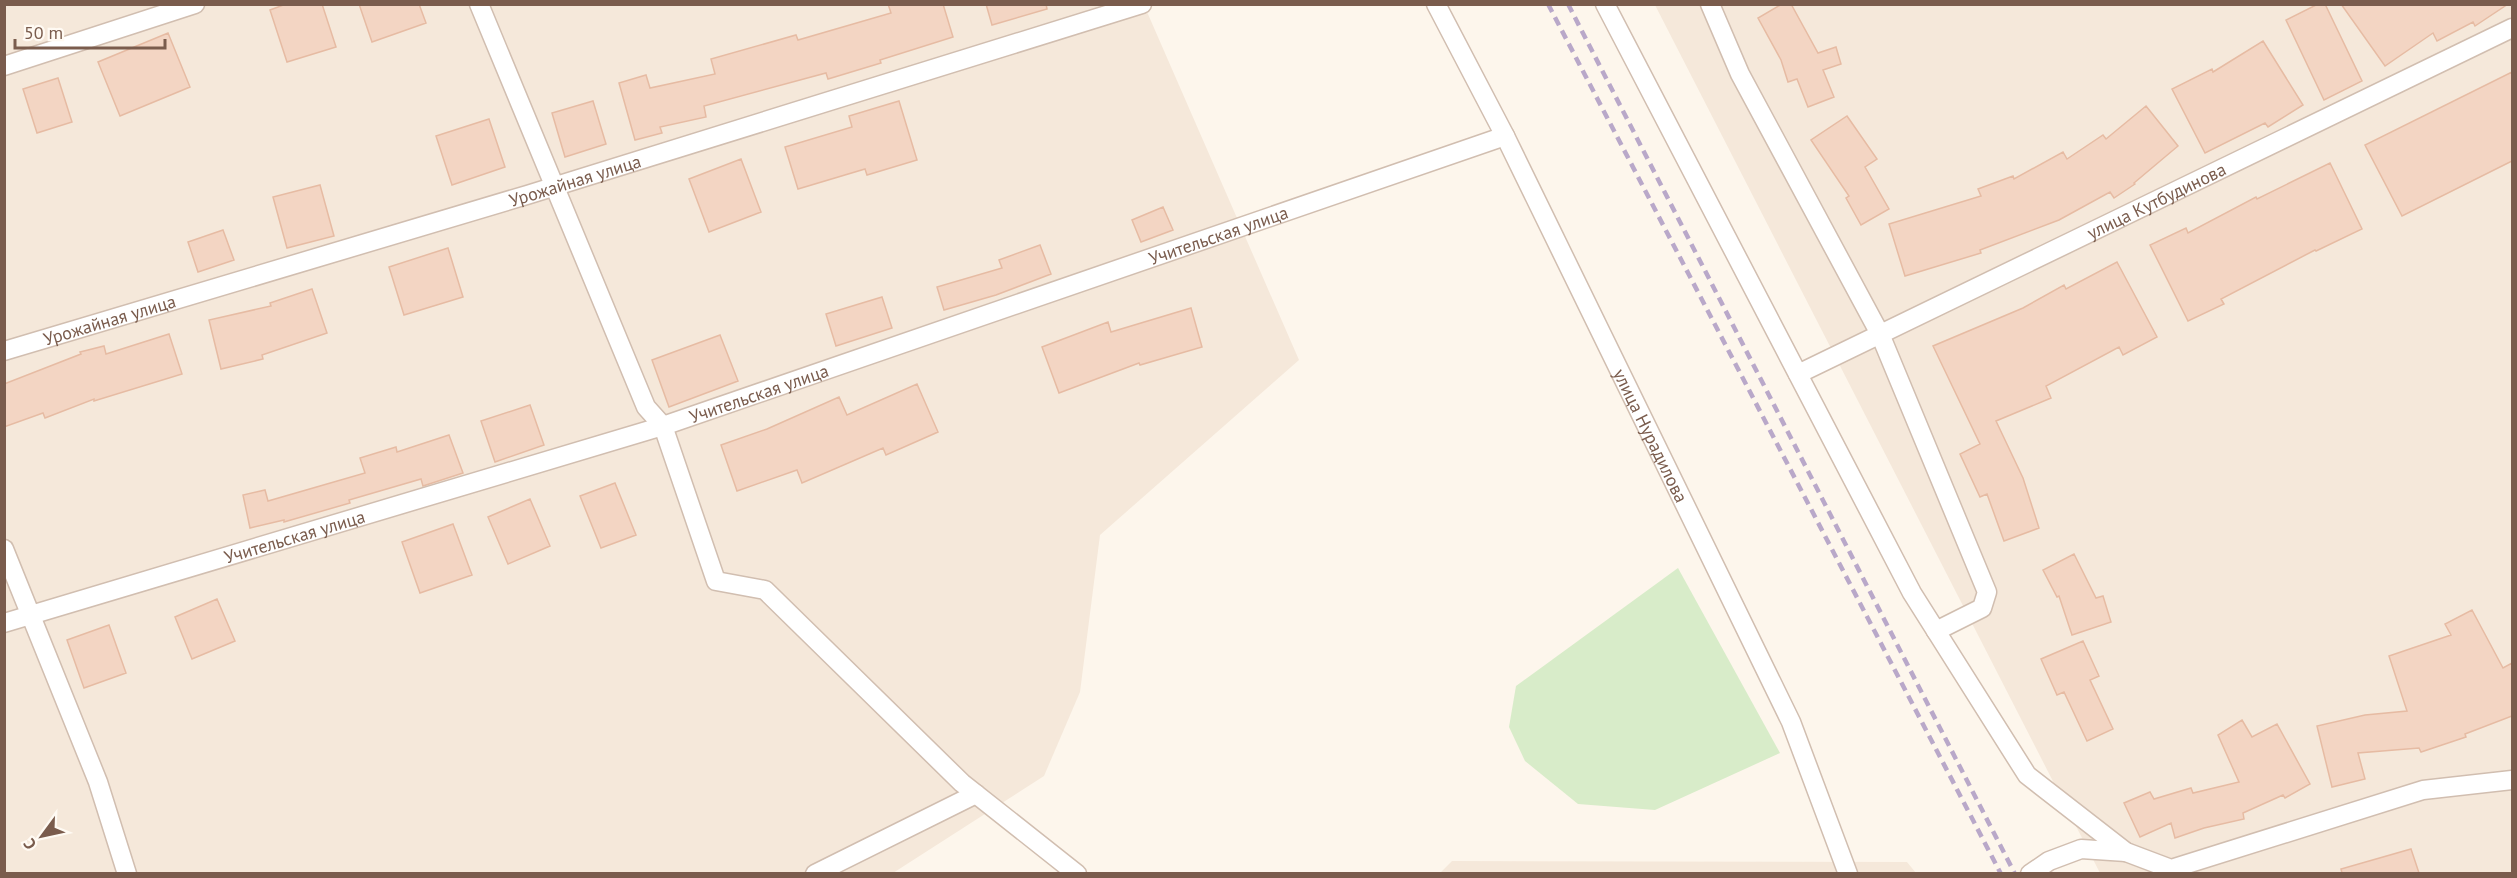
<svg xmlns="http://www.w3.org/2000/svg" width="2517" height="878" font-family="'PT Sans',sans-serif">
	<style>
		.residential { fill: #f5e8da }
		.green { fill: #d8ecc9 }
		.building { fill: #f3d5c3; stroke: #e6bba3; stroke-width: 1.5 }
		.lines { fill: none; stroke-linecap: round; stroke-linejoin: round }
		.minor-casing { stroke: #d1beb0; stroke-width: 21 }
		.minor { stroke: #fff; stroke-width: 18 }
		.rail { stroke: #b9a8c9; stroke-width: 4.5; stroke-dasharray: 9 6; stroke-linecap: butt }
		.labels { text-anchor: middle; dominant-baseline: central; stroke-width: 4.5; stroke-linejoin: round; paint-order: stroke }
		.street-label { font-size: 18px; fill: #7a5c4d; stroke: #fffaf3 }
	</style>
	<rect width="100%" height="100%" fill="#fdf6ec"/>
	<path class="residential" d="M5,5H1144L1299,360L1100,535L1080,692L1044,776L893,873L5,874Z
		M1655,5H2512V873H2100Z
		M1452,861L1907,862L1916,873L1439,874Z"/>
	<path class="green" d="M1678,568L1780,753L1655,810L1578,804L1525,761L1509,727L1516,686Z"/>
	<path class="building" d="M286,4H322L336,47L287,62L270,10Z
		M359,4H419L426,23L372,42Z
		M888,4H943L953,37L880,60L881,63L828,79L826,73L704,106L706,117L660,127L662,133L635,140L619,83L646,75L650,88L715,74L711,59L796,35L798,40L891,13Z
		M986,4H1046L1047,9L992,25Z
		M1782,4H1791L1818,53L1836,47L1841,64L1823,70L1834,97L1808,107L1797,79L1788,82L1781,60L1758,18Z
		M2318,4H2325L2362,81L2324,100L2286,20Z
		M2341,4H2508L2475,26L2473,22L2437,41L2433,33L2385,66Z
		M168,33L190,87L120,116L98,62Z
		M2263,41L2303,105L2268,127L2265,123L2205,153L2172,89L2212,69L2213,72Z
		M2512,72V161L2402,216L2365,145Z
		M58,78L72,122L37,133L23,89Z
		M593,101L606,144L565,157L552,113Z
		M899,101L917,160L867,175L865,169L798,189L785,147L852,127L849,116Z
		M2146,106L2178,146L2134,183L2135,184L2114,198L2110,192L2059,220L1980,250L1981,253L1905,276L1889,224L1981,196L1978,189L2013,176L2014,179L2063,152L2067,159L2103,135L2106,139Z
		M1847,116L1877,159L1865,167L1889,209L1861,225L1846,198L1849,196L1811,140Z
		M489,119L505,167L452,185L436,136Z
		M741,159L761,212L709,232L689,179Z
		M2330,163L2362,229L2316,251L2315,250L2221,299L2224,304L2188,321L2150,245L2186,228L2188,233L2256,197L2257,199Z
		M320,185L334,236L287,248L273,197Z
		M1163,207L1173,230L1141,242L1132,220Z
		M223,230L234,260L198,272L188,242Z
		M1040,245L1051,274L996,295L944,310L937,287L1002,268L999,260Z
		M448,248L463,297L404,315L389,267Z
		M2117,262L2157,337L2123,355L2119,347L2046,386L2051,398L1996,421L2023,478L2039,528L2004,541L1987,494L1980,497L1960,454L1980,444L1933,346L2023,308L2064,285L2066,289Z
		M312,289L327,333L262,355L263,359L221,369L209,320L271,306L270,303Z
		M882,297L892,328L836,346L826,314Z
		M1191,308L1202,347L1140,365L1139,363L1059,393L1042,347L1108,322L1111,332Z
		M169,334L182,374L94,401V399L45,418L43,413L4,427V384L81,354L80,352L104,346L106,354Z
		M720,335L738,381L669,407L652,360Z
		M917,384L938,432L886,455L883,448L802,483L797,470L737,491L721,445L767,429L839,397L847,415Z
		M530,405L544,445L495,462L481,421Z
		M449,435L463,473L423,486L421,479L349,500L350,503L284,522V520L250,528L243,495L265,490L268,501L365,473L360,458L396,447L397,452Z
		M615,483L636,535L601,548L580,496Z
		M530,499L550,546L508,564L488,517Z
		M453,524L472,575L420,593L402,542Z
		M2074,554L2096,598L2103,596L2111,622L2072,635L2059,596L2057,597L2043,570Z
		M217,599L235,641L192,659L175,617Z
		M2472,610L2503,668L2512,663V716L2465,734L2466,737L2421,752L2419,748L2358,753L2365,779L2332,787L2317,726L2365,715L2407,711L2389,656L2451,635L2445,624Z
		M109,625L126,673L84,688L67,640Z
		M2083,641L2099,676L2090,680L2113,729L2087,741L2064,692L2057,695L2041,659Z
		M2242,720L2252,737L2277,724L2310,784L2285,798L2283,795L2243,813L2244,819L2204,828L2175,838L2171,823L2140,837L2124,803L2150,792L2154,799L2191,788L2193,793L2239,782L2218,735Z
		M2411,849L2419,873H2342L2341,869Z"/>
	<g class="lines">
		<defs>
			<g id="minor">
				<path d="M479,4L646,407L663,426L716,581L765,590L962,783L1077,874"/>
				<path id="s1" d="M1436,4L1505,136L1791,722L1848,874"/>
				<path d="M1605,4L1912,593L2027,775L2126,852L2171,869L2423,790L2512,780"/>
				<path d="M1710,4L1740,74L1880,334L1987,592L1982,608L1936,631"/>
				<path d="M4,66L195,4"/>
				<path id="s2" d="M4,351L527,195L1142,4"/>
				<path id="s3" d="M1798,374L2512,28"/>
				<path d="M4,549L98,782L127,874"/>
				<path id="s4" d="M4,623L663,426L1505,136"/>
				<path d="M815,874L976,794"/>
				<path d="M2030,874L2049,861L2081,849L2126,852"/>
			</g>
		</defs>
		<use href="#minor" class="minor-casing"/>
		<use href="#minor" class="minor"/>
		<path class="rail" d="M1548,4L2001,874
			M1568,4L2015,874"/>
	</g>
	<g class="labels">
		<g class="street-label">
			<text stroke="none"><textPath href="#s2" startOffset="596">Урожайная улица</textPath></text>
			<text stroke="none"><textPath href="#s3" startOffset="398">улица Кутбудинова</textPath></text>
			<text stroke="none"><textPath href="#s4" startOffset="1275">Учительская улица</textPath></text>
			<text stroke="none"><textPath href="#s2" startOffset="110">Урожайная улица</textPath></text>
			<text stroke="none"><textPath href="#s4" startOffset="789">Учительская улица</textPath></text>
			<text stroke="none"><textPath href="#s1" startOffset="482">улица Нурадилова</textPath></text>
			<text stroke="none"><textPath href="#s4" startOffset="303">Учительская улица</textPath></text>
		</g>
	</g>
	<rect width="2517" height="878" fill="none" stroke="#7a5c4d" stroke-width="12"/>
	<g transform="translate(42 836) rotate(237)" stroke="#fffaf3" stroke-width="4.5" paint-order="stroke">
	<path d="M0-4.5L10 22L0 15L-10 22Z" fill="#7a5c4d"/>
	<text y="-9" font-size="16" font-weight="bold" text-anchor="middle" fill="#7a5c4d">С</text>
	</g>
	<path d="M15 39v9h150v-9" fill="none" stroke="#7a5c4d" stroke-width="3"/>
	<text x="24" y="39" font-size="18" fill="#7a5c4d" stroke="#fffaf3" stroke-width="4.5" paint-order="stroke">50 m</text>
</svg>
